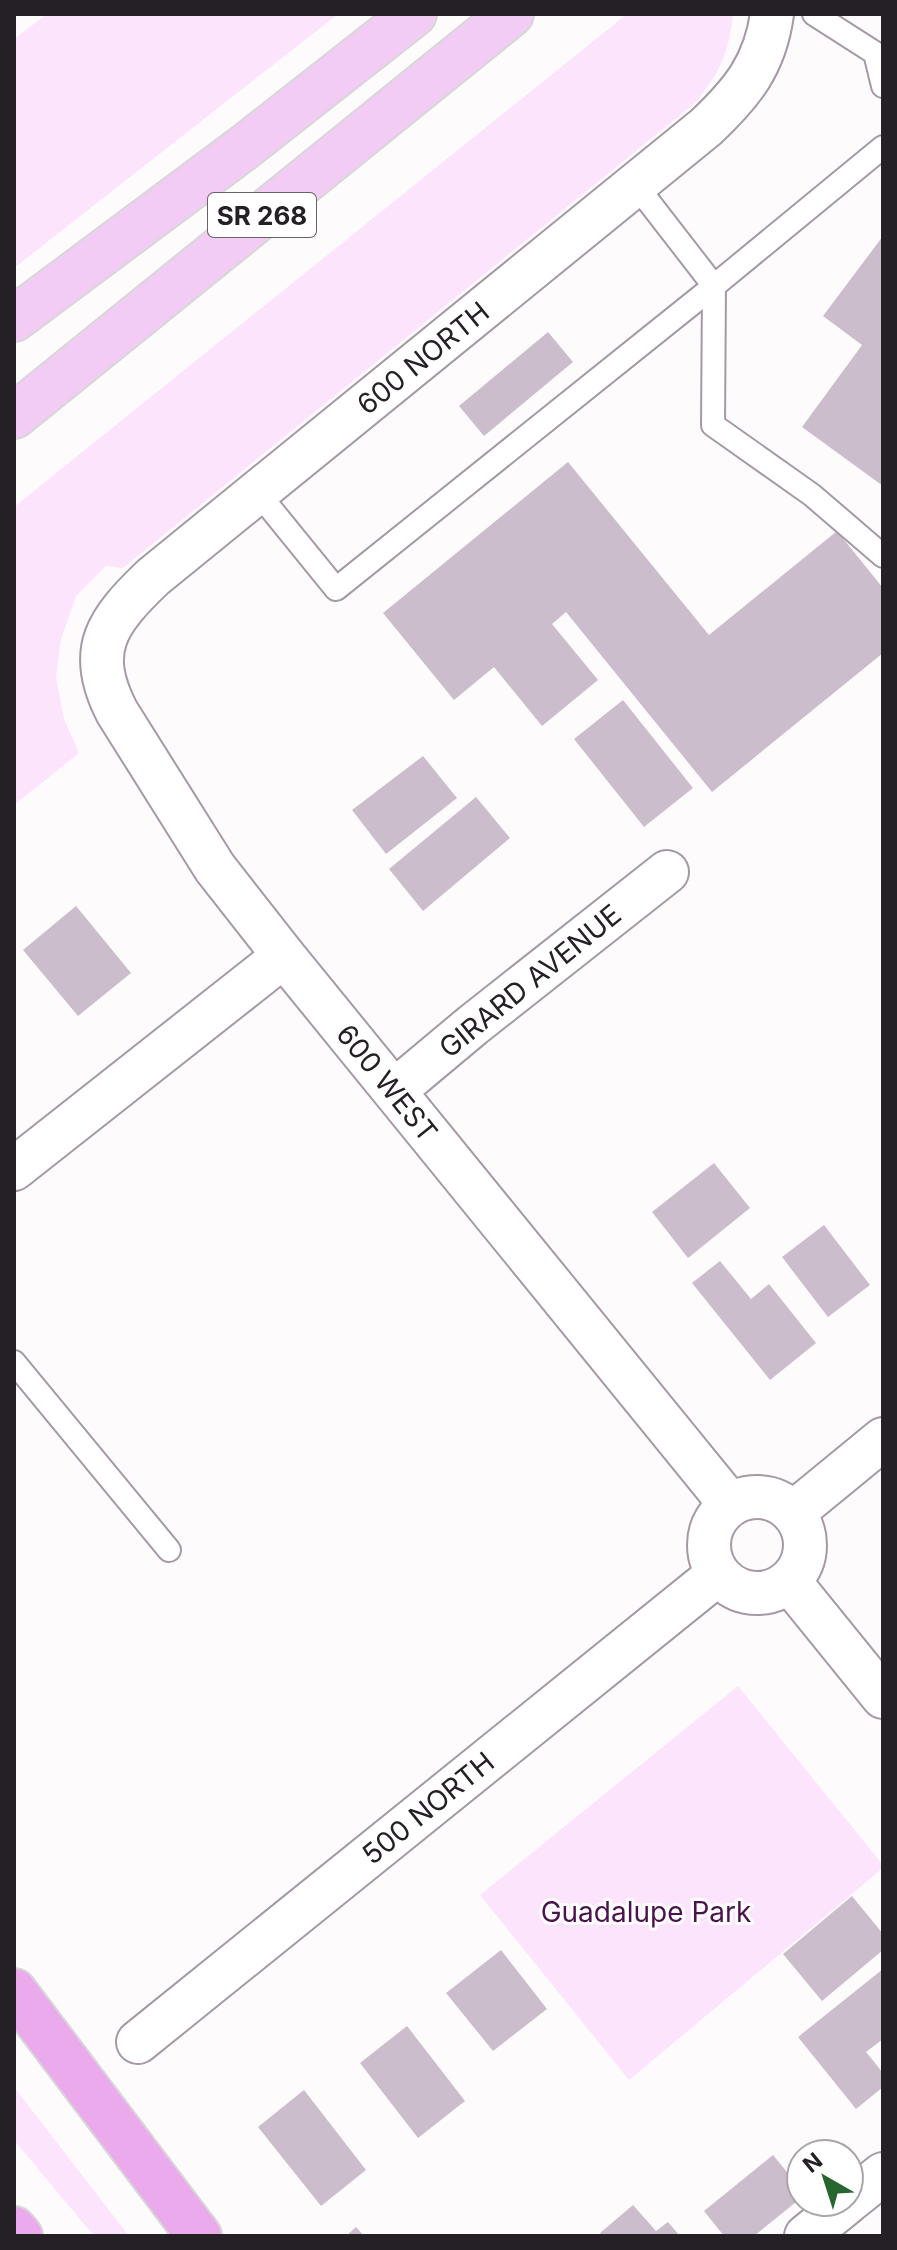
<svg xmlns="http://www.w3.org/2000/svg" width="897" height="2250" font-family="Inter,sans-serif">
	<style>
		.green { fill: #fde4fd }
		.building { fill: #cbbdcb }
		.lines { fill: none; stroke-linecap: round; stroke-linejoin: round }
		.service-casing { stroke: #a699a6; stroke-width: 26 }
		.minor-casing { stroke: #a699a6; stroke-width: 46 }
		.primary-casing { stroke: #d8d7d8; stroke-width: 48 }
		.motorway-casing { stroke: #d8d7d8; stroke-width: 48 }
		.service { stroke: #fff; stroke-width: 22 }
		.minor { stroke: #fff; stroke-width: 42 }
		.primary { stroke: #f2ccf4; stroke-width: 44 }
		.motorway { stroke: #eaaaec; stroke-width: 44 }
		.labels { text-anchor: middle; dominant-baseline: central; stroke-width: 6; stroke-linejoin: round; paint-order: stroke }
		.shield { fill: #fff; stroke: #666366; stroke-width: 2 }
		.shield-label { font-size: 26px; font-weight: bold; fill: #252025 }
		.street-label { font-size: 28px; fill: #252025; stroke: #fff }
		.park-label { font-size: 28px; fill: #4b134e; stroke: #fff }
	</style>
	<rect width="100%" height="100%" fill="#fefbfd"/>
	<path class="green" d="M47,14H338L14,268V39Z
		M627,14H733C728,56 721,70 695,103L123,568L106,566L76,596L61,639L56,677L64,719L79,753L14,805V507Z
		M738,1686L883,1865V1868L629,2080L480,1895Z
		M14,2087L129,2236H94L14,2140Z"/>
	<path class="building" d="M883,236V486L802,427L862,345L823,316Z
		M548,332L573,362L484,436L459,406Z
		M568,462L709,635L837,531L883,588V653L712,792L566,612L552,624L598,680L542,726L494,667L454,700L383,613Z
		M623,700L693,788L644,827L574,739Z
		M423,756L457,798L386,854L352,810Z
		M476,797L510,838L423,911L389,869Z
		M76,906L131,973L78,1016L23,950Z
		M714,1163L750,1208L688,1258L652,1212Z
		M824,1225L870,1285L828,1317L782,1257Z
		M720,1261L751,1299L769,1284L816,1343L770,1380L692,1283Z
		M852,1896L883,1934V1950L822,2001L783,1954Z
		M501,1950L547,2009L493,2051L446,1993Z
		M883,1969V2039L866,2052L883,2073V2087L856,2109L798,2037Z
		M407,2026L465,2101L418,2138L360,2063Z
		M304,2090L366,2170L321,2206L258,2127Z
		M773,2155L801,2189V2198L754,2236H724L704,2211Z
		M633,2205L656,2231L668,2222L680,2236H602L600,2233Z
		M356,2227L364,2236H346Z"/>
	<g class="lines">
		<defs>
			<path id="service" d="M814,14L875,53L883,86
				M883,147L714,286L713,425L812,495L883,556
				M258,493L336,589L714,286L635,184
				M14,1362L169,1550"/>
			<path id="minor" d="M394,1091L473,1025L667,872
				M14,1169L284,956
				M709 1545a48 48 0 1 1 96 0a48 48 0 1 1-96 0Z
				M730,1504L284,956L215,868L117,712C85,650 107,621 153,577L706,127C742,93 765,65 772,14
				M794,1512L883,1439
				M789,1581L883,1697
				M138,2042L718,1574
				M849,2201L883,2174
				M806,2236L848,2202"/>
			<path id="primary" d="M14,319L246,146L414,14
				M14,416L511,14"/>
			<path id="motorway" d="M14,1991L199,2236
				M14,2229L20,2236"/>
		</defs>
		<use href="#service" class="service-casing"/>
		<use href="#minor" class="minor-casing"/>
		<use href="#primary" class="primary-casing"/>
		<use href="#motorway" class="motorway-casing"/>
		<use href="#service" class="service"/>
		<use href="#minor" class="minor"/>
		<use href="#primary" class="primary"/>
		<use href="#motorway" class="motorway"/>
	</g>
	<g class="labels">
		<rect class="shield" x="208" y="193" width="108" height="44" rx="6"/>
		<g class="shield-label">
			<text x="262" y="215">SR 268</text>
		</g>
		<g class="street-label">
			<text transform="translate(423 358) rotate(-39)">600 NORTH</text>
			<text transform="translate(530 981) rotate(-39)">GIRARD AVENUE</text>
			<text transform="translate(387 1083) rotate(51)">600 WEST</text>
			<text transform="translate(428 1808) rotate(-39)">500 NORTH</text>
		</g>
		<g class="park-label">
			<text x="646" y="1912">Guadalupe Park</text>
		</g>
	</g>
	<rect width="897" height="2250" fill="none" stroke="#252025" stroke-width="32"/>
	<g transform="translate(825 2178) rotate(321)"><circle r="38" fill="#ffffff" stroke="#a8a6a8" stroke-width="2"/>
	<path d="M0-6L14 30L0 20L-14 30Z" fill="#27662f"/>
	<text y="-12" font-size="22" font-weight="bold" text-anchor="middle" fill="#252025">N</text>
	</g>
</svg>
